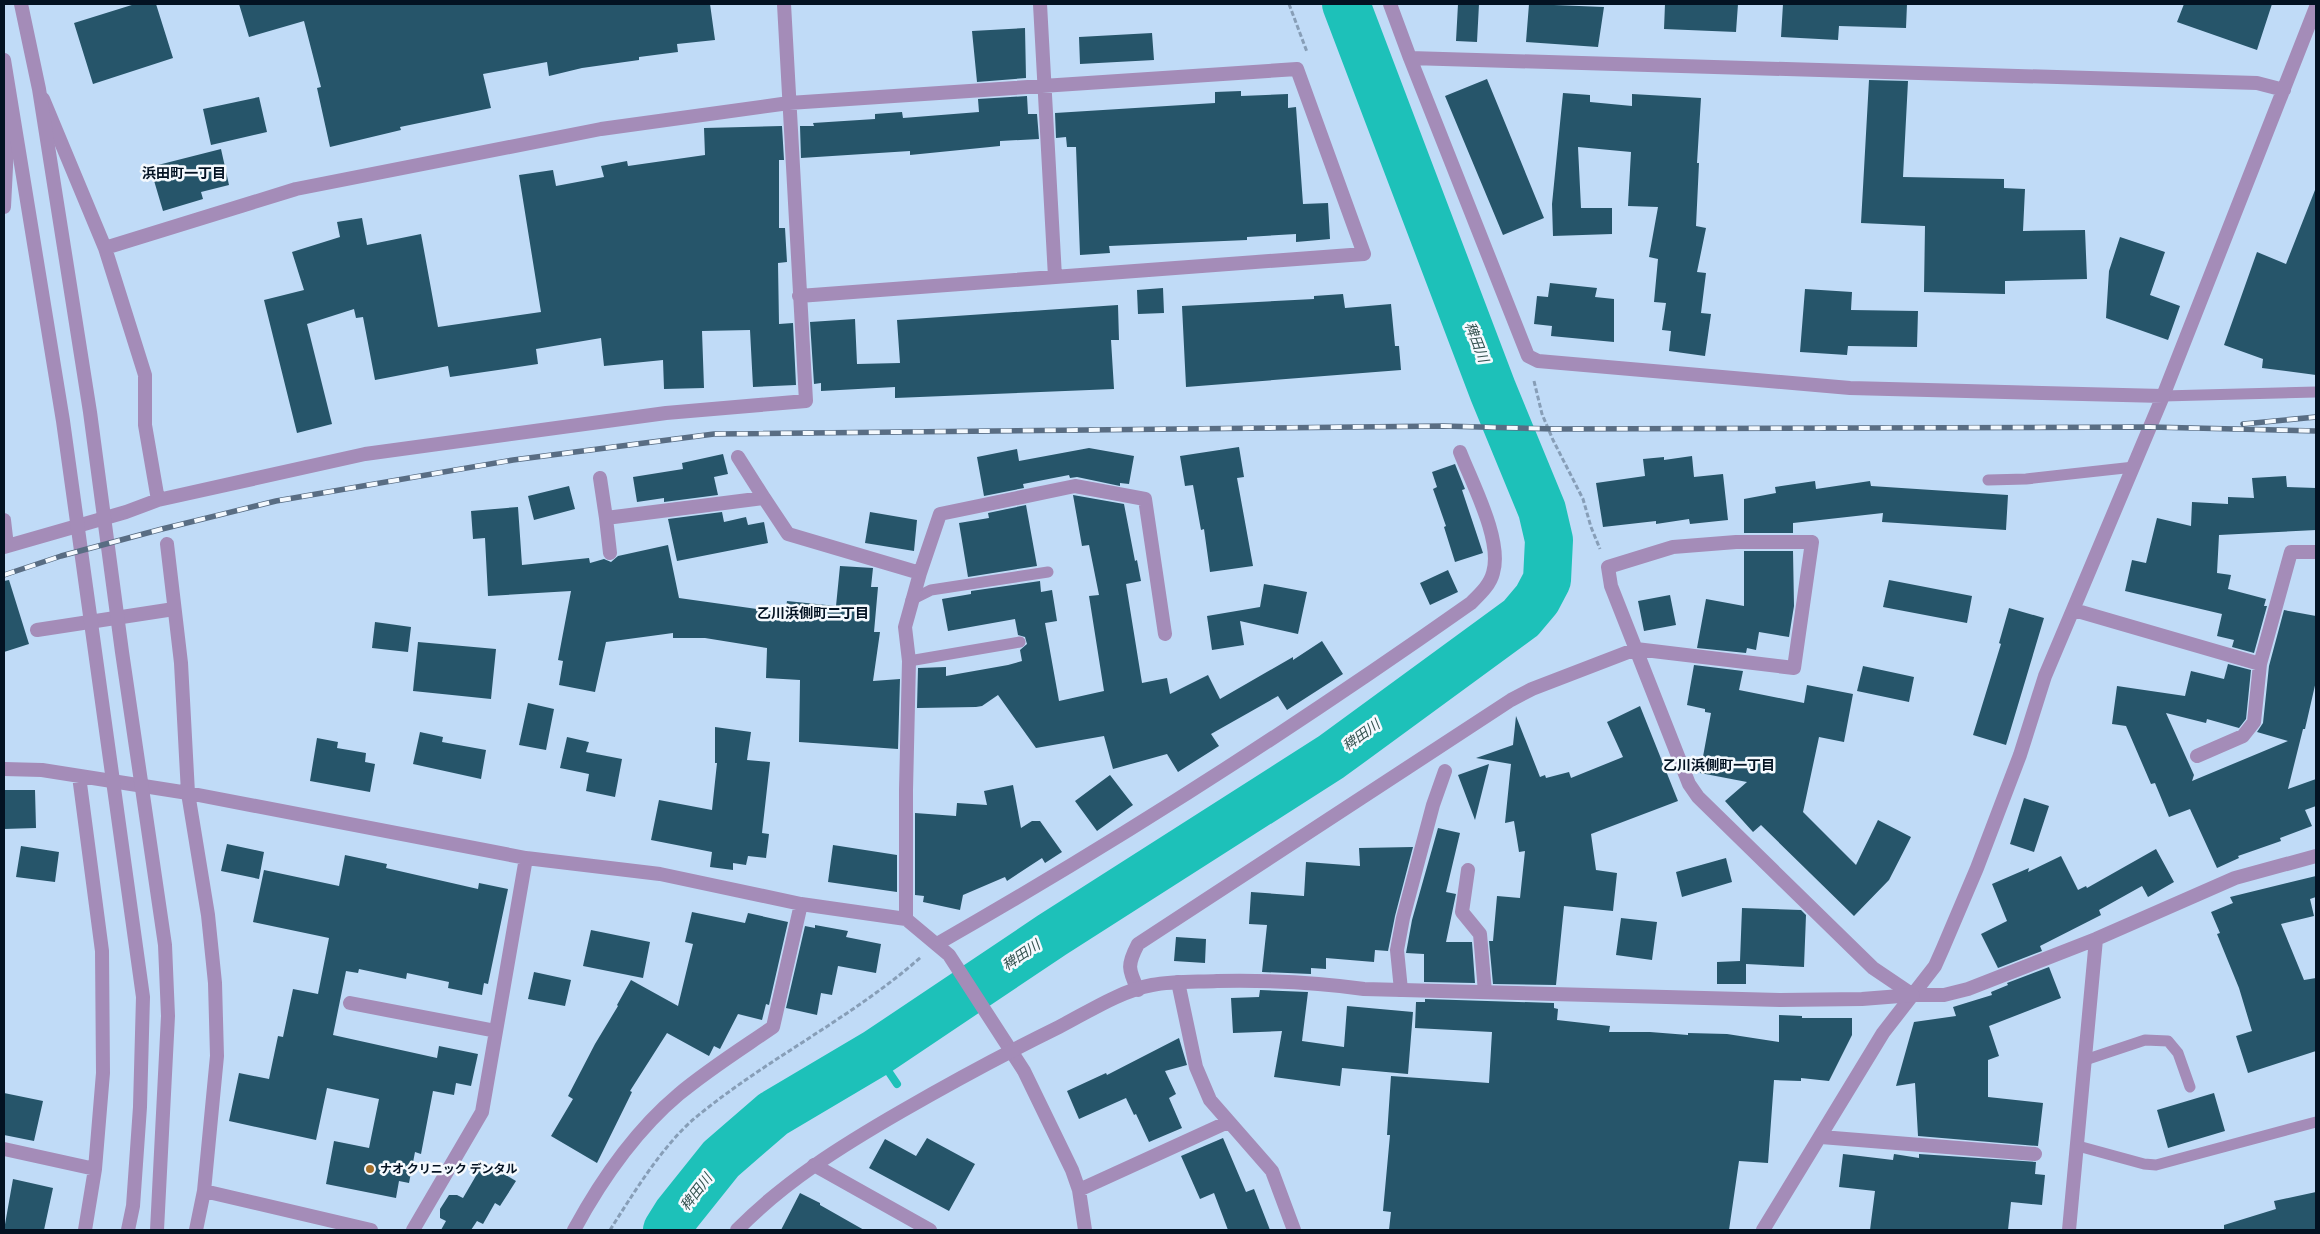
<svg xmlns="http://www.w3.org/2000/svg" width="2320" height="1234" font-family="'Roboto Condensed','Noto Sans JP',sans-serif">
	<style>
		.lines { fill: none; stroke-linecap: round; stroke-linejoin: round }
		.stream { stroke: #1dc1b9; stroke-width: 8 }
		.river { stroke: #1dc1b9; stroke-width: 48 }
		.building { fill: #26556a }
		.path { stroke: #879eb7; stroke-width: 3; stroke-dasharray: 5 2.5; stroke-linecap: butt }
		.service { stroke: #a48cb8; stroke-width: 11 }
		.minor { stroke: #a48cb8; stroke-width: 14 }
		.tertiary { stroke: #a48cb8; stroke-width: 14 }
		.rail-casing { stroke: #596d83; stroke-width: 5.5 }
		.rail { stroke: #f4f9fe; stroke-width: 4; stroke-dasharray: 11; stroke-linecap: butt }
		.poi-dot { fill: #a46f29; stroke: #f4f9fe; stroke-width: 2 }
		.labels { text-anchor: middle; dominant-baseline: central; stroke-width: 5; stroke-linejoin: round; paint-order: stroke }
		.poi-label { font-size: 12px; font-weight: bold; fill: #031222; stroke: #f4f9fe; text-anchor: start }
		.neighbourhood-label { font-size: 14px; font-weight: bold; fill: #031222; stroke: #f4f9fe }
		.water-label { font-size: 14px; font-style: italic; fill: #345250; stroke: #f4f9fe }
	</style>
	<rect width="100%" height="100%" fill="#c0dbf7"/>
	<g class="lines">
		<path class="stream" d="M876,1053L897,1084"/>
		<path class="river" d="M667,1230L677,1214L721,1159L773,1114L876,1053L1052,935L1331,757L1521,618L1537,599L1547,580L1549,540L1542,510L1493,391L1346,4"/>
	</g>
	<path class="building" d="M135,4H156L173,58L93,84L74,23Z
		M239,4H710L715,40L677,44L678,52L639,57V60L582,68L549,76L547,62L483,74L491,108L400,127L401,130L330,147L317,88L321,87L304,21L249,37Z
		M1458,4H1479L1477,42L1456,41Z
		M1529,4L1604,7L1598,47L1526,42Z
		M1665,4H1738L1736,32L1664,29Z
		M1783,4H1907L1906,28L1839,26L1838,40L1781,37Z
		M2184,4H2272L2257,50L2177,22Z
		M1025,28L1026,78L977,82L972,31Z
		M1152,33L1154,60L1080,64L1079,37Z
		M1487,79L1544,218L1503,235L1445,96Z
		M1869,80L1908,81L1903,177L2004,179V188L2025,189L2023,231L2085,230L2087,279L2005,281V294L1924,292L1925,226L1861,223Z
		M1241,91V96L1288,94V108L1296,107L1303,204L1328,203L1330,239L1296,242V234L1247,237V240L1109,246L1110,253L1080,255L1076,147H1067L1066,137L1056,138L1055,113L1215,103V92Z
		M1563,93L1590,95V102L1632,106V94L1701,98L1697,163H1699L1696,226L1706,228L1697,272L1706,273L1701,313L1711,314L1705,356L1669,351L1671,331L1662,330L1666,303L1654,302L1658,259L1649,257L1658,207L1628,206L1631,152L1578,147L1581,208H1612V234L1553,236L1552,204Z
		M1027,96L1028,114H1037L1039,139L1000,141V146L910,155V151L801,158L800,126H814L813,123L875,119V114L902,112L903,118L979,112L978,99Z
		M259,97L267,132L211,145L203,109Z
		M782,126L784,160H779V228H785L787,262L778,263L779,324L793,323L796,385L753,387L750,330L702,331L704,388L664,389L663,360L604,366L601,338L536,349L538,364L450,377L448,366L375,380L363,317L356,318L354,309L307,324L332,424L297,433L264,300L304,290L292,252L340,237L337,222L362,218L367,245L421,234L438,327L541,312L519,175L553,170L556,186L604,177L601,166L627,161L628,166L705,155L704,128Z
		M221,149L229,185L201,192L203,199L163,211L150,167Z
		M2315,190L2316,191V375L2262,368L2263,359L2224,345L2257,252L2286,264Z
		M2120,237L2165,252L2150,295L2180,306L2168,340L2106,318L2109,271Z
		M1550,283L1597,288L1595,297L1614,299V342L1551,336L1552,326L1534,324L1537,296L1548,297Z
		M1163,288L1164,313L1138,314L1137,290Z
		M1805,289L1852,292L1851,310L1918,311L1917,347L1848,346L1847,355L1800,352Z
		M1343,294L1345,308L1391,304L1395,346H1399L1401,370L1186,387L1182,306L1314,299V296Z
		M1118,305L1119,340H1111L1114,389L895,398V387L821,391V383L814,384L810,322L855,319L857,364L900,363L897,320Z
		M1239,447L1244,477L1237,478L1253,566L1210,572L1204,529L1201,530L1193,485L1185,486L1180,456Z
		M1089,448L1134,456L1129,484L1120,483V486L1077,477L1070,478L1069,475L1023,484L1024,488L984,496L977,457L1017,449L1019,461Z
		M723,454L728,474L714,477L718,495L664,502V498L637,502L633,477L683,469L682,463Z
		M1692,456L1694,477L1723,474L1728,520L1690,524L1689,519L1656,524V521L1603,527L1596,483L1645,476L1643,459L1664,457V460Z
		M1455,464L1465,489L1462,490L1483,553L1455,562L1444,527L1446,526L1433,489L1437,487L1432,472Z
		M2286,476L2287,487L2316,488V530L2219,535L2217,573L2231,575L2228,589L2266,599L2264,606H2267L2254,653L2232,647L2234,640L2217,636L2222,614L2125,591L2132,560L2146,563L2157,518L2191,526L2192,502L2228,504V497L2254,498L2252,478Z
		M1815,481L1816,489L1870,481L1871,486L2008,495L2006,530L1882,522L1883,513L1793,523V533H1744V499L1776,493L1775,487Z
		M569,486L575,509L534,520L528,496Z
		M1073,495L1124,504L1135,561L1137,560L1141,581L1126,584L1142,683L1167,678L1170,694L1208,675L1220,699L1293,657V660L1322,641L1343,674L1287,710L1278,696L1211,734L1219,746L1178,772L1167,754L1113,769L1104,736L1036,748L998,695L982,706L976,707L917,708L918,668L946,667V676L1008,665L1022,661L1020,650L1027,644L1025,637L1018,635L1015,619L948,631L942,599L971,594V591L1040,581L1041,592L1052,590L1057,621L1045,623L1059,701L1104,691L1089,596L1099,595L1089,545L1082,546Z
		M1026,505L1037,566L968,577L959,523L989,518L988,513Z
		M518,507L522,565L589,558L590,563L604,559L611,562L618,556L668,545L679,598L785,613L787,601L836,606L840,566L873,568L871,587H878L874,632H880L873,681L900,679L898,749L799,742L800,680L766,678L767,648L705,638H673V633L606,642L595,692L559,685L563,661L558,660L571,591L488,596L485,538L473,539L471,511Z
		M722,512L724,522L746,517L748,525L764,522L768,543L677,561L668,519Z
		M870,512L917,520L914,551L865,543Z
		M1744,551H1793L1794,606L1789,637L1759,632L1756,650L1747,648L1746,653L1697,648L1706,599L1744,606Z
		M1448,570L1458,592L1430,605L1420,583Z
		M9,580L29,644L4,652V581Z
		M1889,580L1972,596L1967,623L1883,607Z
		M1264,584L1307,592L1298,634L1240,621L1244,645L1212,650L1207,616L1260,607Z
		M1670,595L1676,625L1644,631L1638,601Z
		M2009,608L2044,618L2006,745L1973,735L2001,644L1999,643Z
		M2284,610L2316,616V681L2305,729H2303L2288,789L2316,779V806L2305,810L2312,826L2280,838L2281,841L2238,856L2239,858L2217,868L2190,809L2169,817L2155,783L2151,784L2126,726L2112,724L2117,686L2185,696L2191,671L2224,679L2228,664L2251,670L2246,719L2239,728L2207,719L2206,723L2166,713L2194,775L2192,781L2288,741L2257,732L2263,723L2269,666Z
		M375,622L411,627L408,652L372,648Z
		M418,642L496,649L491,699L413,691Z
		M1694,665L1743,671L1739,690L1804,703L1807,685L1853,694L1844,742L1819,737L1803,812L1856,865L1878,820L1911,837L1889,880L1854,916L1761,825L1753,832L1725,801L1747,782L1700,773L1711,713L1705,712V709L1687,705Z
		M1863,666L1914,677L1909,702L1857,691Z
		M528,703L554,709L546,750L519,745Z
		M1640,706L1678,801L1591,834L1596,870L1617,873L1613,911L1564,906L1556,985L1493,984L1489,941H1493L1497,896L1520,898L1525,851L1519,852L1514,821L1505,823L1511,764L1476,758L1513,745L1516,716L1540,777L1545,775L1546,778L1569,772L1571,778L1623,757L1607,722Z
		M715,727L751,732L747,760L770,762L762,833L769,834L766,858L748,856L746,865L733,863V870L710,867L712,852L651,840L659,800L712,810L717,763H715Z
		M420,732L443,737L442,742L486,750L481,779L413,764Z
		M567,737L589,742L586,752L622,759L615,797L586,791L589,774L560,768Z
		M317,738L338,742L337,748L366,753L365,762L375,764L370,792L310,781Z
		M1489,764L1475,820L1458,775Z
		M1110,775L1133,805L1097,831L1075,801Z
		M1013,785L1021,828L1032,821H1040L1062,852L1045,863L1042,858L1007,881L1005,877L963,895L960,910L923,902L924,896L915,895V813L956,816L957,803L987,805L984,791Z
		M4,790H35L36,828L4,829Z
		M2024,798L2049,806L2034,852L2010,844Z
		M1438,828L1460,833L1446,892L1456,894L1446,942H1472L1475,983L1424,982V954L1406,953L1412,920Z
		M227,844L264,852L259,879L221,871Z
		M833,845L897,855V892L828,882Z
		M21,846L59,852L55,882L16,877Z
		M1413,847L1395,916L1388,951L1375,950L1374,962L1326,958V969L1311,968V974L1262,972L1267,925L1249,924L1251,892L1304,896L1306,862L1360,866L1359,848Z
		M2156,849L2174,882L2148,897L2142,886L2099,910L2101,915L2040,946L2042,951L1998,968L1981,934L2007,921L1992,884L2029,868L2028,872L2061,856L2078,890L2086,886L2087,888Z
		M345,855L387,864L386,868L478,889L479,883L508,889L488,984L484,983L482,995L448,988L449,982L407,973L406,979L359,969L358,973L346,971L333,1035L437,1058L439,1046L478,1054L471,1086L456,1083L454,1095L433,1091L421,1154L415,1152L409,1183L399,1181L396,1198L326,1184L334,1141L369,1148L379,1099L327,1088L316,1140L229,1121L239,1073L269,1079L278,1036L283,1037L293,989L318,994L329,938L253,922L264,870L339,886Z
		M1726,858L1732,882L1682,897L1676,872Z
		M2316,876V897L2310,899L2314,916L2281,924L2304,980L2316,978V1051L2248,1073L2236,1036L2252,1031L2239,988L2217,934L2220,933L2211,912L2233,903L2230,897Z
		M1742,908L1801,910L1806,915L1804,967L1746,964V984H1717V962L1740,961Z
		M692,912L745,923L748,913L788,922L769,1005L766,1004L762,1020L738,1014L720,1049L714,1046L709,1056L667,1033L630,1091L632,1092L597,1163L551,1136L573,1099L568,1096L595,1044L618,1006L617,1005L631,980L678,1006L693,944L685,942Z
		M1621,918L1657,922L1652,960L1616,955Z
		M815,925L848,931L846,937L881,944L876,973L838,966L832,995L821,993L817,1015L786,1008L805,926L815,928Z
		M591,930L650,942L643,978L583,966Z
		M1176,937L1206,939L1205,963L1174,961Z
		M2049,967L2061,998L1989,1026L1999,1056L1988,1060V1097L2043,1103L2038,1146L1918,1136L1915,1083L1896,1086L1914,1022L1956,1016L1953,1007L1992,995L1991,992L2008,985L2007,983Z
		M534,972L571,980L565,1006L528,999Z
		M1260,990L1308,992L1302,1041L1344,1047L1347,1006L1413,1012L1408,1074L1342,1068L1340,1086L1274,1077L1282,1031L1233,1033L1231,998L1259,997Z
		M1425,999L1554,1003V1008L1558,1009L1557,1020L1610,1026L1609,1032H1650L1688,1035V1033L1727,1034L1779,1042V1015L1802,1016V1018H1852V1035L1829,1081L1801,1078V1081L1774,1080L1768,1163L1739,1161L1729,1230H1389L1391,1212L1383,1211L1390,1135H1387L1391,1076L1489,1083L1492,1032L1415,1028L1416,1002H1425Z
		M1179,1038L1187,1065L1165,1071L1176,1094L1169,1098L1182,1128L1149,1142L1136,1114L1134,1115L1126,1098L1079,1119L1067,1091L1106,1073L1107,1075Z
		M4,1093L43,1101L34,1141L4,1135Z
		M2214,1093L2225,1131L2168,1148L2157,1110Z
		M927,1138L975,1164L949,1211L869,1168L885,1139L916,1156Z
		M1223,1138L1246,1192L1254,1189L1270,1230H1228L1214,1193L1200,1199L1181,1156Z
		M1843,1154L1893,1160L1894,1154L1919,1158V1154L2036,1162L2035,1174L2045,1175L2042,1205L2011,1202L2008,1230H1870L1875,1191L1839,1187Z
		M484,1162L516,1181L500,1206L495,1203L483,1224L477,1221L471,1230H441L446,1221L440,1218V1209L449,1195H457L463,1198Z
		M13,1179L53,1188L44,1230H4Z
		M2316,1192V1230H2224V1225L2276,1209L2274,1201Z
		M800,1193L820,1203V1205L864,1230H781Z"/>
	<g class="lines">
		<path class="path" d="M1289,4L1307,52
			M1534,381L1542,414L1553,440L1583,499L1591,527L1600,549
			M610,1230C633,1194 662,1146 695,1118C766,1059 852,1018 921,957"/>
		<path class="service" d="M2163,396L2316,392
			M1988,480L2026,479L2134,467
			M911,600L931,590L1048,572
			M909,661L1020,642
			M2085,1060L2145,1040L2168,1041L2178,1053L2190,1087
			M2078,1146L2144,1164L2156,1165L2316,1122"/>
		<path class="minor" d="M1040,4L1055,277
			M1390,4L1410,58L2257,83L2284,90
			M1410,58L1528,356L1538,361L1850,388L2163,396
			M43,99L105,248L145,375V425L158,500
			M4,207L9,107
			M105,248L296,189L601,129L789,103L1297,69L1364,254L799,296
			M738,457L764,498
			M600,478L606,518
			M4,520L7,546
			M167,544L181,663L188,793L208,915L215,983L217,1056L204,1191L196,1230
			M4,547L126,512L158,500L365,454L666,413L806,401L784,4
			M610,553L606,518L764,498L788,534L920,573L905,627L909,661L906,790V919
			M920,573L940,514L1075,486L1145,499L1165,634
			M2074,610L2260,664L2291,552H2316
			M37,630L174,609
			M2197,756L2243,736L2254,722L2260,664
			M4,769L42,770L188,793L526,858L660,874L801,904L906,919L949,955L1024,1071L1072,1170L1079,1190L1085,1230
			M79,776L102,951L103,1073L95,1169L85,1230
			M1468,870L1462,912L1480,934L1485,992
			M937,944C1121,839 1298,725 1471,603C1480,594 1490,585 1493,573C1503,541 1472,483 1460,452
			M1178,982L1196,1067L1210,1100L1272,1171L1294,1230
			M1138,990C1128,969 1127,965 1138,944L1511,700L1532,689L1636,649L1794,668L1812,542H1736L1673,547L1608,567L1611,586L1689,784L1698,797L1873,968L1913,995H1944L1968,989L2096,939L2235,878L2316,856
			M1401,990L1397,950L1403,918L1433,805L1445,771
			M350,1003L496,1031
			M1821,1137L2035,1154
			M4,1149L95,1169
			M814,1165L930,1230
			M1079,1190L1228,1122
			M204,1191L371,1230
			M413,1230L482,1112L526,858
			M574,1230C600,1182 636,1130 679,1094C709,1069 741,1049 773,1027L801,904
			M1763,1230L1883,1033L1935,966L1943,948L1977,868L2020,755L2045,676L2163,396L2316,7
			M2069,1230L2096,939"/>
		<path class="tertiary" d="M21,4L39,89L90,412L122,652L165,945L168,1016L157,1230
			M4,60L63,421L143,997L140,1107L133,1206L128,1230
			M737,1230C785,1181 843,1145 902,1111C954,1081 1006,1053 1059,1027C1088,1012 1120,991 1152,985C1173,981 1195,982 1217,981C1266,980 1315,982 1364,989L1780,1000L1862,999L1913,995"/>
		<defs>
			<path id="rail" d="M2243,424L2316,417
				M4,575L61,556L162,529L276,501L513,460L714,434L1443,426L1555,429L2150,427L2316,431"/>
		</defs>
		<use href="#rail" class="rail-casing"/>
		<use href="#rail" class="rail"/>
	</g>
	<circle class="poi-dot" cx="370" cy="1169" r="5"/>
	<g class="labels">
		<g class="poi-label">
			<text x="380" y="1169">ナオ クリニック デンタル</text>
		</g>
		<g class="neighbourhood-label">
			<text x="184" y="173">浜田町一丁目</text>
			<text x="813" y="613">乙川浜側町二丁目</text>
			<text x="1719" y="765">乙川浜側町一丁目</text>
		</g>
		<g class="water-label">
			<text transform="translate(1477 342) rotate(69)">稗田川</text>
			<text transform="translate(1361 735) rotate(-36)">稗田川</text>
			<text transform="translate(1021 955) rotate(-34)">稗田川</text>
			<text transform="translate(696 1192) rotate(-53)">稗田川</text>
		</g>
	</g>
	<rect width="2320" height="1234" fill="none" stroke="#031222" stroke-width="10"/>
</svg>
